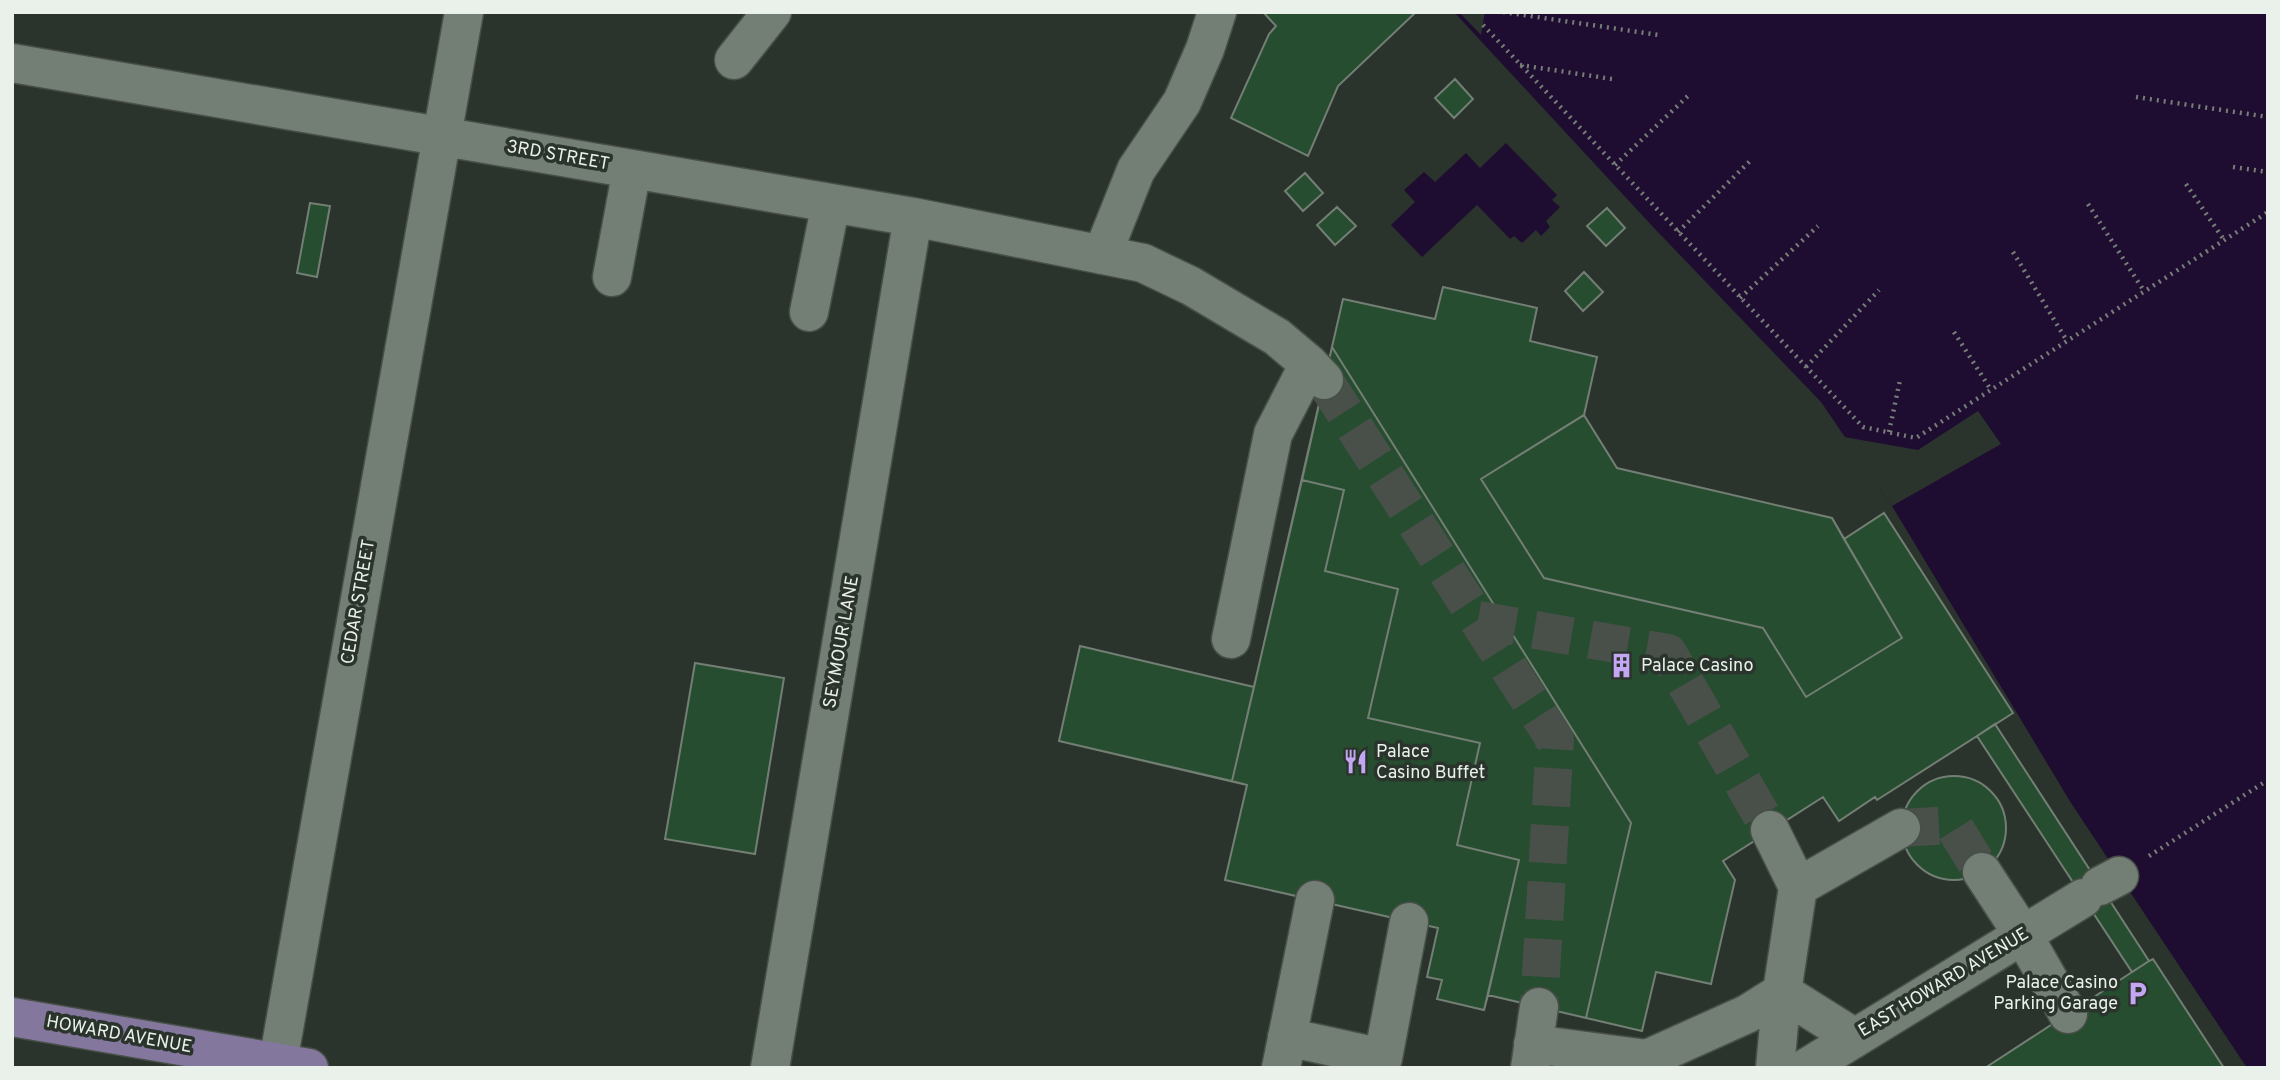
<svg xmlns="http://www.w3.org/2000/svg" width="2280" height="1080" font-family="Overpass,sans-serif">
	<style>
		.water { fill: #1e0d31 }
		.pier { fill: #2b342c }
		.building { fill: #264d2f; stroke: #737e74; stroke-width: 2 }
		.lines { fill: none; stroke-linecap: round; stroke-linejoin: round }
		.minor-tunnel { stroke: #485049; stroke-width: 38; stroke-dasharray: 38 19; stroke-linecap: butt }
		.minor-casing { stroke: #474f48; stroke-width: 41 }
		.major-casing { stroke: #474f48; stroke-width: 41 }
		.path { stroke: #767e77; stroke-width: 4.5; stroke-dasharray: 2 5; stroke-linecap: butt }
		.minor { stroke: #737e75; stroke-width: 38 }
		.major { stroke: #83779d; stroke-width: 38 }
		.labels { text-anchor: middle; dominant-baseline: central; stroke-width: 7; stroke-linejoin: round; paint-order: stroke }
		.street-label { font-size: 18px; fill: #eaf1eb; stroke: #2b342c }
		.poi-label { font-size: 18px; fill: #eaf1eb; stroke: #2b342c; text-anchor: start }
	</style>
	<rect width="100%" height="100%" fill="#2b342c"/>
	<path class="water" d="M1454,12H2268V1068H2247L2071,803L1892,506L1821,402L1654,228Z
		M1506,143L1557,195L1552,200L1560,207L1546,221L1550,227L1541,236L1536,230L1522,243L1514,236L1510,239L1477,205L1422,257L1391,225L1415,202L1404,190L1424,172L1435,182L1466,153L1480,168Z"/>
	<path class="pier" d="M1459,12H1485L1481,35Z
		M1978,411L2001,444L1892,506L1844,437L1918,450Z"/>
	<path class="building" d="M1263,12H1416L1338,86L1308,156L1231,118L1269,34L1276,26Z
		M1455,79L1473,99L1454,118L1435,98Z
		M1305,173L1323,193L1303,211L1285,191Z
		M310,203L330,206L317,277L297,273Z
		M1337,207L1356,226L1335,245L1317,225Z
		M1607,208L1625,228L1606,246L1587,226Z
		M1584,272L1603,292L1583,311L1565,291Z
		M1443,287L1537,308L1530,341L1597,357L1584,415L1481,479L1544,578L1763,628L1806,697L1902,638L1844,539L1884,513L2013,713L1877,800L1875,797L1839,821L1823,797L1723,861L1735,880L1711,984L1656,972L1642,1031L1586,1018L1631,823L1332,347L1343,299L1435,319Z
		M1443,287L1537,308L1530,341L1597,357L1584,415L1617,468L1832,518L1844,539L1884,513L2013,713L1877,800L1875,797L1839,821L1823,797L1723,861L1735,880L1711,984L1656,972L1642,1031L1488,995L1484,1010L1437,999L1442,980L1427,977L1438,928L1225,880L1247,785L1059,741L1080,646L1254,687L1343,299L1435,319Z
		M1332,347L1631,823L1586,1018L1488,995L1519,860L1457,845L1480,743L1368,718L1398,589L1325,571L1344,490L1302,480Z
		M1584,415L1617,468L1832,518L1902,638L1806,697L1763,628L1544,578L1481,479Z
		M1302,480L1344,490L1325,571L1398,589L1368,718L1480,743L1457,845L1519,860L1484,1010L1437,999L1442,980L1427,977L1438,928L1225,880L1247,785L1232,781Z
		M1080,646L1254,687L1232,781L1059,741Z
		M695,663L784,678L755,854L665,839Z
		M1995,724L2149,961L2132,972L1977,736Z
		M1902 828a52 52 0 1 1 104 0a52 52 0 1 1-104 0Z
		M2153,959L2224,1068H1985L2149,961Z"/>
	<g class="lines">
		<path class="minor-tunnel" d="M1324,380L1555,740L1539,1007
			M1478,620L1668,653L1770,830
			M1901,828L1953,825L1982,872"/>
		<defs>
			<path id="minor" d="M734,60L772,12
				M12,63L913,217L1143,263L1191,286L1277,337L1309,364L1324,380
				M1102,255L1136,170L1182,102L1205,49L1217,12
				M612,277L632,169
				M809,312L831,203
				M1231,639L1273,434L1309,364
				M1770,830L1798,887L1782,992L1775,1068
				M1982,872L2023,935L2068,1014
				M2100,886L2119,876
				M1798,887L1901,828
				M1782,992L1855,1038
				M1287,1037L1383,1058L1409,922
				M1533,1044L1647,1059L1747,1014L1782,992
				M277,1068L464,12
				M770,1068L913,217
				M1281,1068L1315,900
				M1530,1068L1539,1007
				M1806,1068L2083,898"/>
			<path id="major" d="M12,1017L309,1068"/>
		</defs>
		<use href="#minor" class="minor-casing"/>
		<use href="#major" class="major-casing"/>
		<path class="path" d="M1503,12L1659,35
			M1483,25L1863,427L1916,438L2268,212
			M1520,65L1612,79
			M2136,97L2268,117
			M1615,165L1690,94
			M2233,167L2268,172
			M2186,184L2224,240
			M2088,204L2144,291
			M1678,232L1752,159
			M2013,252L2067,341
			M1740,298L1818,226
			M1954,332L1991,390
			M1806,367L1879,290
			M1889,432L1900,380
			M2149,856L2268,780"/>
		<use href="#minor" class="minor"/>
		<use href="#major" class="major"/>
	</g>
	<defs>
		<symbol id="building-bare" viewBox="-9 -9 18 18"><path d="M-4-6H4V6H1V3H-1V6H-4ZM-2.5-4.3h1.7v1.8h-1.7ZM.8-4.3h1.7v1.8H.8ZM-2.5-1h1.7V.8h-1.7ZM.8-1h1.7V.8H.8Z" fill="#c3a7f2" stroke="#2b342c" stroke-width="2.5" paint-order="stroke"/></symbol>
		<symbol id="restaurant-bare" viewBox="-9 -9 18 18"><path d="M-5-6h1v4h1v-4h1v4h1v-4h1v5L-1.5 .5V6h-2V.5L-5-1ZM5-6V6H3V1.5H1.5Q1.5-4 5-6Z" fill="#c3a7f2" stroke="#2b342c" stroke-width="2.5" paint-order="stroke"/></symbol>
		<symbol id="parking-bare" viewBox="-9 -9 18 18"><path d="M-3.5-5.5H1a3.5 3.5 0 0 1 0 7H-1V5.5H-3.5ZM-1-3.4V-.6H.8a1.4 1.4 0 0 0 0-2.8Z" fill="#c3a7f2" stroke="#2b342c" stroke-width="2.5" paint-order="stroke"/></symbol>
	</defs>
	<g fill-rule="evenodd">
		<use href="#building-bare" x="1604" y="648" width="35" height="35"/>
		<use href="#restaurant-bare" x="1338" y="744" width="35" height="35"/>
		<use href="#parking-bare" x="2120" y="976" width="35" height="35"/>
	</g>
	<g class="labels">
		<g class="street-label">
			<text transform="translate(558 156) rotate(10)">3RD STREET</text>
			<text transform="translate(359 602) rotate(-80)">CEDAR STREET</text>
			<text transform="translate(842 642) rotate(-80)">SEYMOUR LANE</text>
			<text transform="translate(1944 983) rotate(-31)">EAST HOWARD AVENUE</text>
			<text transform="translate(119 1035) rotate(10)">HOWARD AVENUE</text>
		</g>
		<g class="poi-label">
			<text x="1641" y="666">Palace Casino</text>
			<text x="1376" y="752">Palace<tspan x="1376" dy="21">Casino Buffet</tspan></text>
			<text x="2118" y="983" text-anchor="end">Palace Casino<tspan x="2118" dy="21">Parking Garage</tspan></text>
		</g>
	</g>
	<rect width="2280" height="1080" fill="none" stroke="#eaf1eb" stroke-width="28"/>
</svg>
